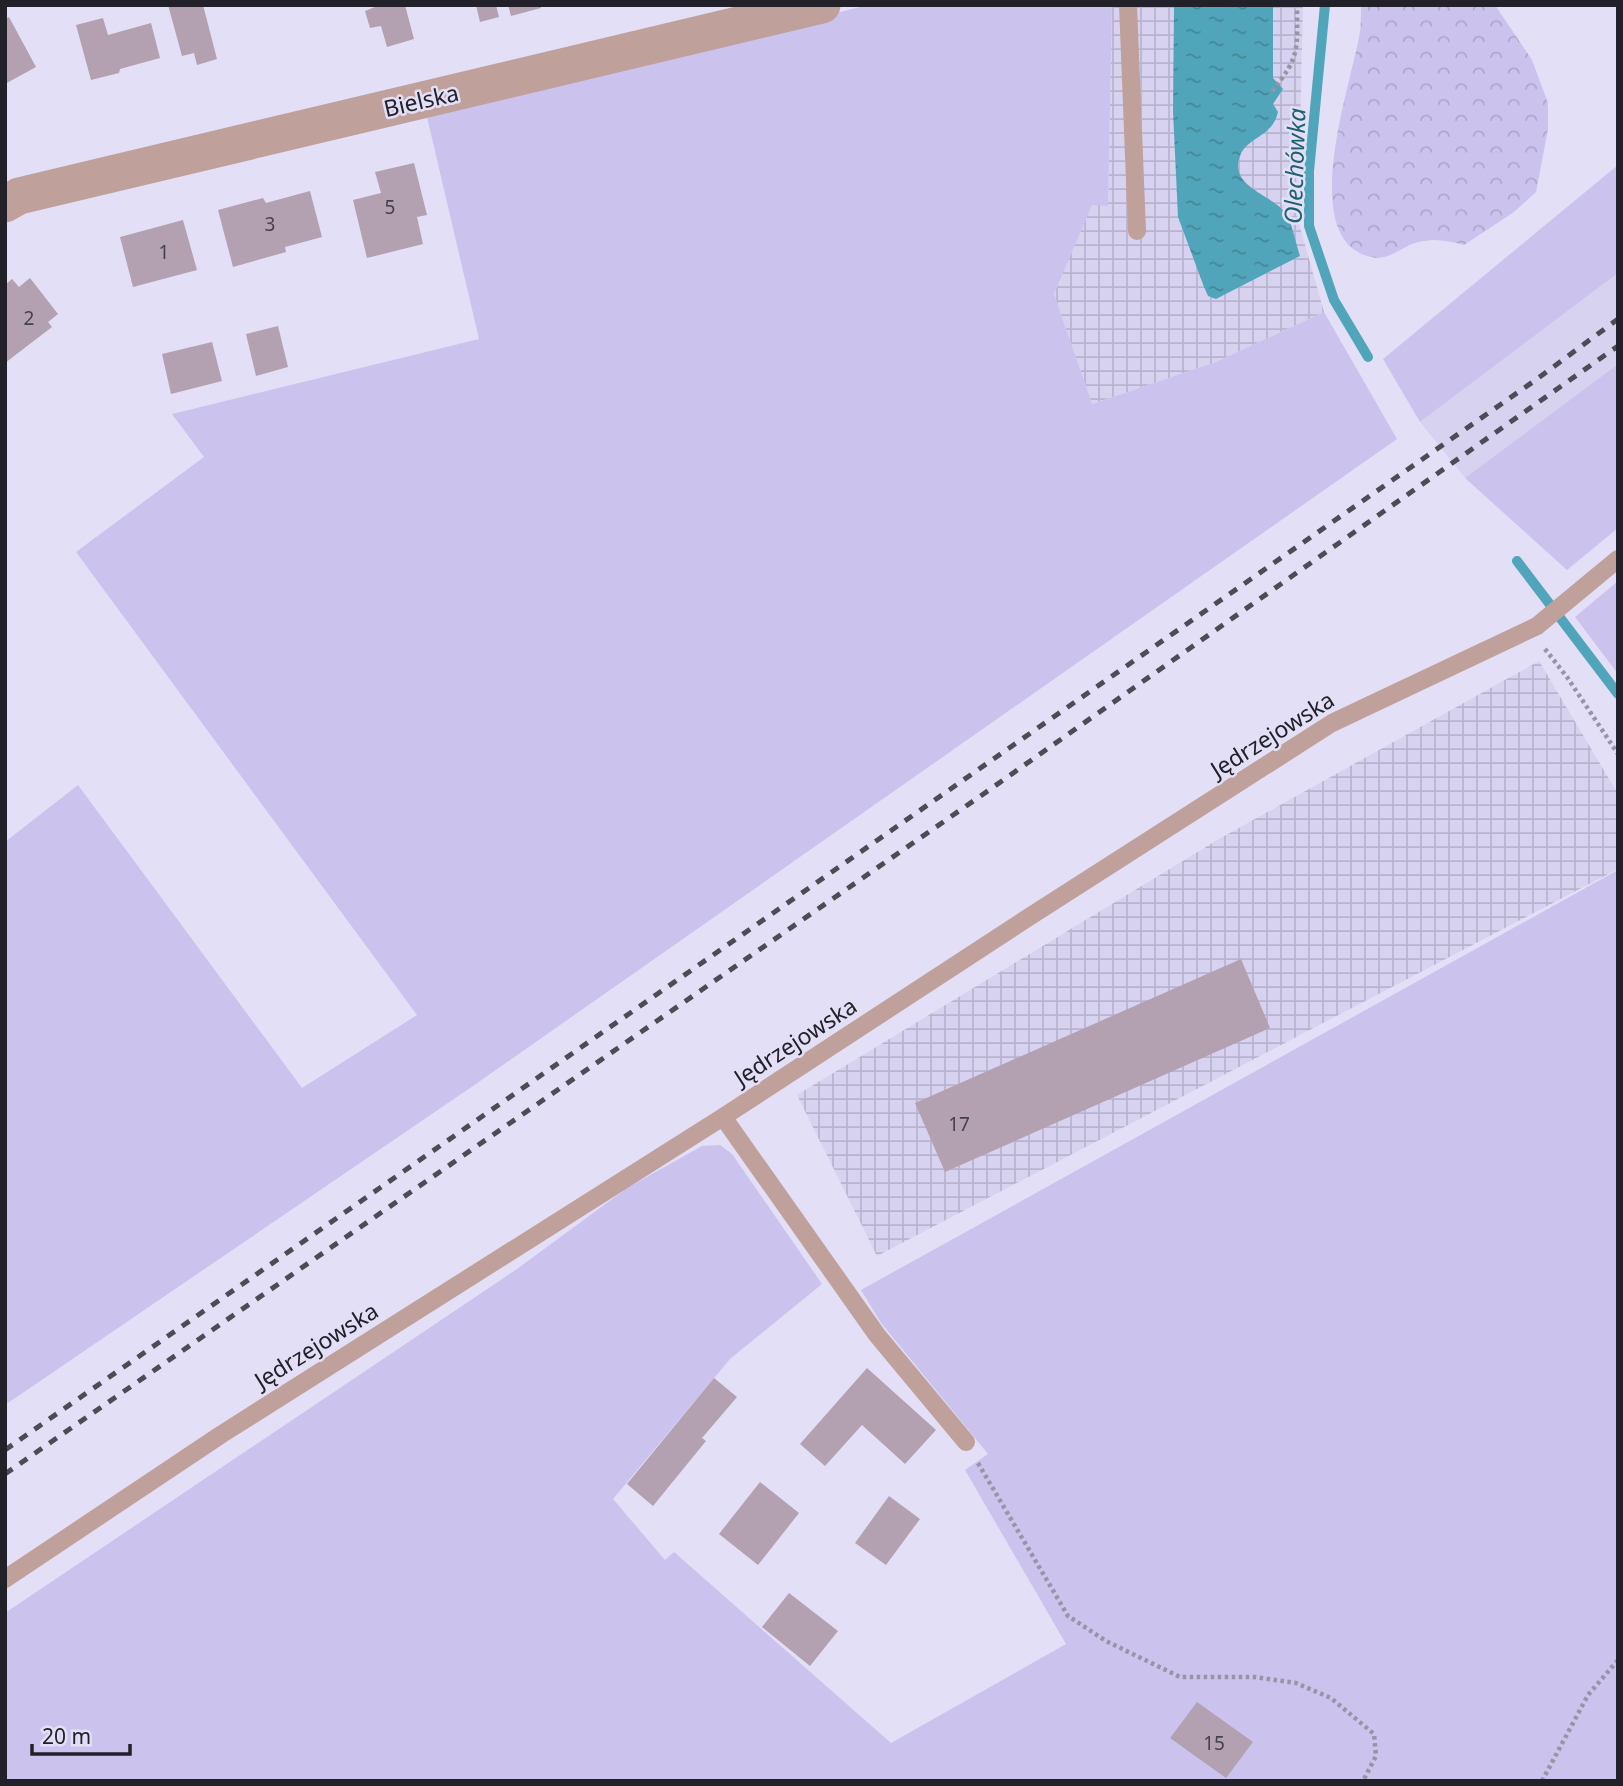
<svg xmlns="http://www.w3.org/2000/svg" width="1623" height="1786" font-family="'Noto Sans',sans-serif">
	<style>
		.built { fill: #d7d2f0 }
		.industrial { fill: url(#industrial-grid) }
		.grass { fill: #cbc3ed }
		.forest { fill: url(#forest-crowns) }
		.water { fill: url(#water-ripples) }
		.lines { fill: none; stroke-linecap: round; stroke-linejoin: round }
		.stream { stroke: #51a5ba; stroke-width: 10 }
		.building { fill: #b3a1b2 }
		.path { stroke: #9694a5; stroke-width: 4.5; stroke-dasharray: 3.5 3.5; stroke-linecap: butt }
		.lane { stroke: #c0a09b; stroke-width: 18 }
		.street { stroke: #c0a09b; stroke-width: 37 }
		.rail { stroke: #4d4b56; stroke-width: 5; stroke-dasharray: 9 9; stroke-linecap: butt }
		.labels { text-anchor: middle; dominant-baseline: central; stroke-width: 5; stroke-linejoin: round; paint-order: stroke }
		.number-label { font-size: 19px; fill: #46414b }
		.street-label { font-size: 23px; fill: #222129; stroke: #e3dff6 }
		.water-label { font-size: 24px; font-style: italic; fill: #1d6171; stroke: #e3dff6 }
	</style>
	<defs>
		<pattern id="industrial-grid" width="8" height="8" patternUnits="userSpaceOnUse" patternTransform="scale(1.75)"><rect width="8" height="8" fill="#d7d2f0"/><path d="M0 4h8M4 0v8" fill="none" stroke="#b8b4ce"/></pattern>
		<pattern id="forest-crowns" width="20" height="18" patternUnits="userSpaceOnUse" patternTransform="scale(1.75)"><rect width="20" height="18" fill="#cbc3ed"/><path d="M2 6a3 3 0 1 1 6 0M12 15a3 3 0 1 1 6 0" fill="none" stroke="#aea7cb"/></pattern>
		<pattern id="water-ripples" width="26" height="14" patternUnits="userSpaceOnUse" patternTransform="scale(1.75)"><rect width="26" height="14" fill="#51a5ba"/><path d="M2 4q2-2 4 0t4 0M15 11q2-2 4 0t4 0" fill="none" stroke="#438697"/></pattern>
	</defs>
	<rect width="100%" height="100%" fill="#e3dff6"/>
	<path class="built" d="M1618,273V364L1465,478L1420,422Z"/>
	<path class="industrial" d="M1112,5H1303L1298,220L1324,312L1216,362L1092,404L1054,294L1092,204L1108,206Z
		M1539,661L1618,794V869L877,1256L797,1095L1219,839Z"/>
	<path class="grass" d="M868,5H1112L1108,206L1092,205L1054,294L1092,404L1216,362L1324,312L1397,439L470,1088L5,1405V842L78,785L302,1088L417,1015L76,552L204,457L172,414L479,339L427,117Z
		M1618,165V273L1420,422L1383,359Z
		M1618,364V528L1567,570L1465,478Z
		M1618,581V674L1575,617Z
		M1618,870V1781H5V1613L517,1269L627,1188L702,1146L720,1145L732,1154L822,1284L730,1359L613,1499L665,1560L674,1552L891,1743L1066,1644L965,1470L988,1454L881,1323L861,1290Z"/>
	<path class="forest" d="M1361,5H1495L1532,60L1548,103V129L1536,192L1514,212L1464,245C1446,240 1430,237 1412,244C1396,251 1386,262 1367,256C1297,234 1352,82 1360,32C1361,23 1361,14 1361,5Z"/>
	<path class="water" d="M1174,5H1273V78L1283,89L1273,104L1278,112C1272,138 1248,136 1240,156C1228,188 1275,195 1287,215C1293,227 1296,244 1300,256L1216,299L1208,296L1204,287L1178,217L1173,112Z"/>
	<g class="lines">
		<path class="stream" d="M1325,5L1309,171V226L1334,300L1368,357
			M1517,561L1618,694"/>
	</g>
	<path class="building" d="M168,5H203L217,59L197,65L194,53L182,56Z
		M380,5H405L414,39L387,47L381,26L370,28L365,11Z
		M476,5H496L499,17L480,22Z
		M508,5H540L541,8L511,16Z
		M9,17L36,67L5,84V19Z
		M103,18L108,35L151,23L160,58L120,69L119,73L91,80L76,25Z
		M414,163L427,215L417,217L423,244L367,258L353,200L381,193L375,172Z
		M310,191L322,237L285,247L286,252L233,267L218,210L263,198L266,203Z
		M183,220L197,270L133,287L120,237Z
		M30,278L58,314L48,322L52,327L5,363V285L12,279L19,287Z
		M278,326L288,367L256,376L246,334Z
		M212,342L222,381L171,394L162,354Z
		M1241,959L1270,1028L945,1172L915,1103Z
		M867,1368L936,1430L905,1464L862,1425L825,1466L800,1444Z
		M714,1378L737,1397L702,1438L706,1441L653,1506L627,1484Z
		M760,1482L799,1513L758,1565L719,1534Z
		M889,1496L920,1519L886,1565L855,1543Z
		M789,1593L838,1631L810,1666L762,1627Z
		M1197,1702L1253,1742L1226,1778L1170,1738Z"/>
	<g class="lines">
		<path class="path" d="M1272,91C1301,56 1297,48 1297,5
			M1545,649L1567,677L1618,754
			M978,1463L1068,1616L1106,1641L1180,1677H1254L1296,1683L1331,1698L1374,1734L1376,1756L1363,1781
			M1542,1781L1588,1695L1618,1660"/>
		<path class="lane" d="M1128,5L1137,231
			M723,1117L877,1335L966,1442
			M5,1579L222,1434L723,1117L1029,917L1332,723L1537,626L1618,559"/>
		<path class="street" d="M5,204L19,196L822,5"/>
		<path class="rail" d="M5,1450L1537,379L1618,319
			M5,1474L982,795L1618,346"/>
	</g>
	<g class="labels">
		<g class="number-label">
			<text x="390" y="207">5</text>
			<text x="270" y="224">3</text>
			<text x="164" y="252">1</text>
			<text x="29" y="318">2</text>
			<text x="959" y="1124">17</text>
			<text x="1214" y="1743">15</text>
		</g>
		<g class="street-label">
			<text transform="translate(421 100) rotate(-13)">Bielska</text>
			<text transform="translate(1272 734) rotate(-32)">Jędrzejowska</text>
			<text transform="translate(795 1041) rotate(-33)">Jędrzejowska</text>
			<text transform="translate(316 1345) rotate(-32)">Jędrzejowska</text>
		</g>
		<g class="water-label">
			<text transform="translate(1294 166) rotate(-88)">Olechówka</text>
		</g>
	</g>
	<rect width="1623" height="1786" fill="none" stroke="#222129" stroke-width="14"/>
	<path d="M32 1744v10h98v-10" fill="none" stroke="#222129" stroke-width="3.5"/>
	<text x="42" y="1744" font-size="21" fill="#222129" stroke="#e3dff6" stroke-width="5" paint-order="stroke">20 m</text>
</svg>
